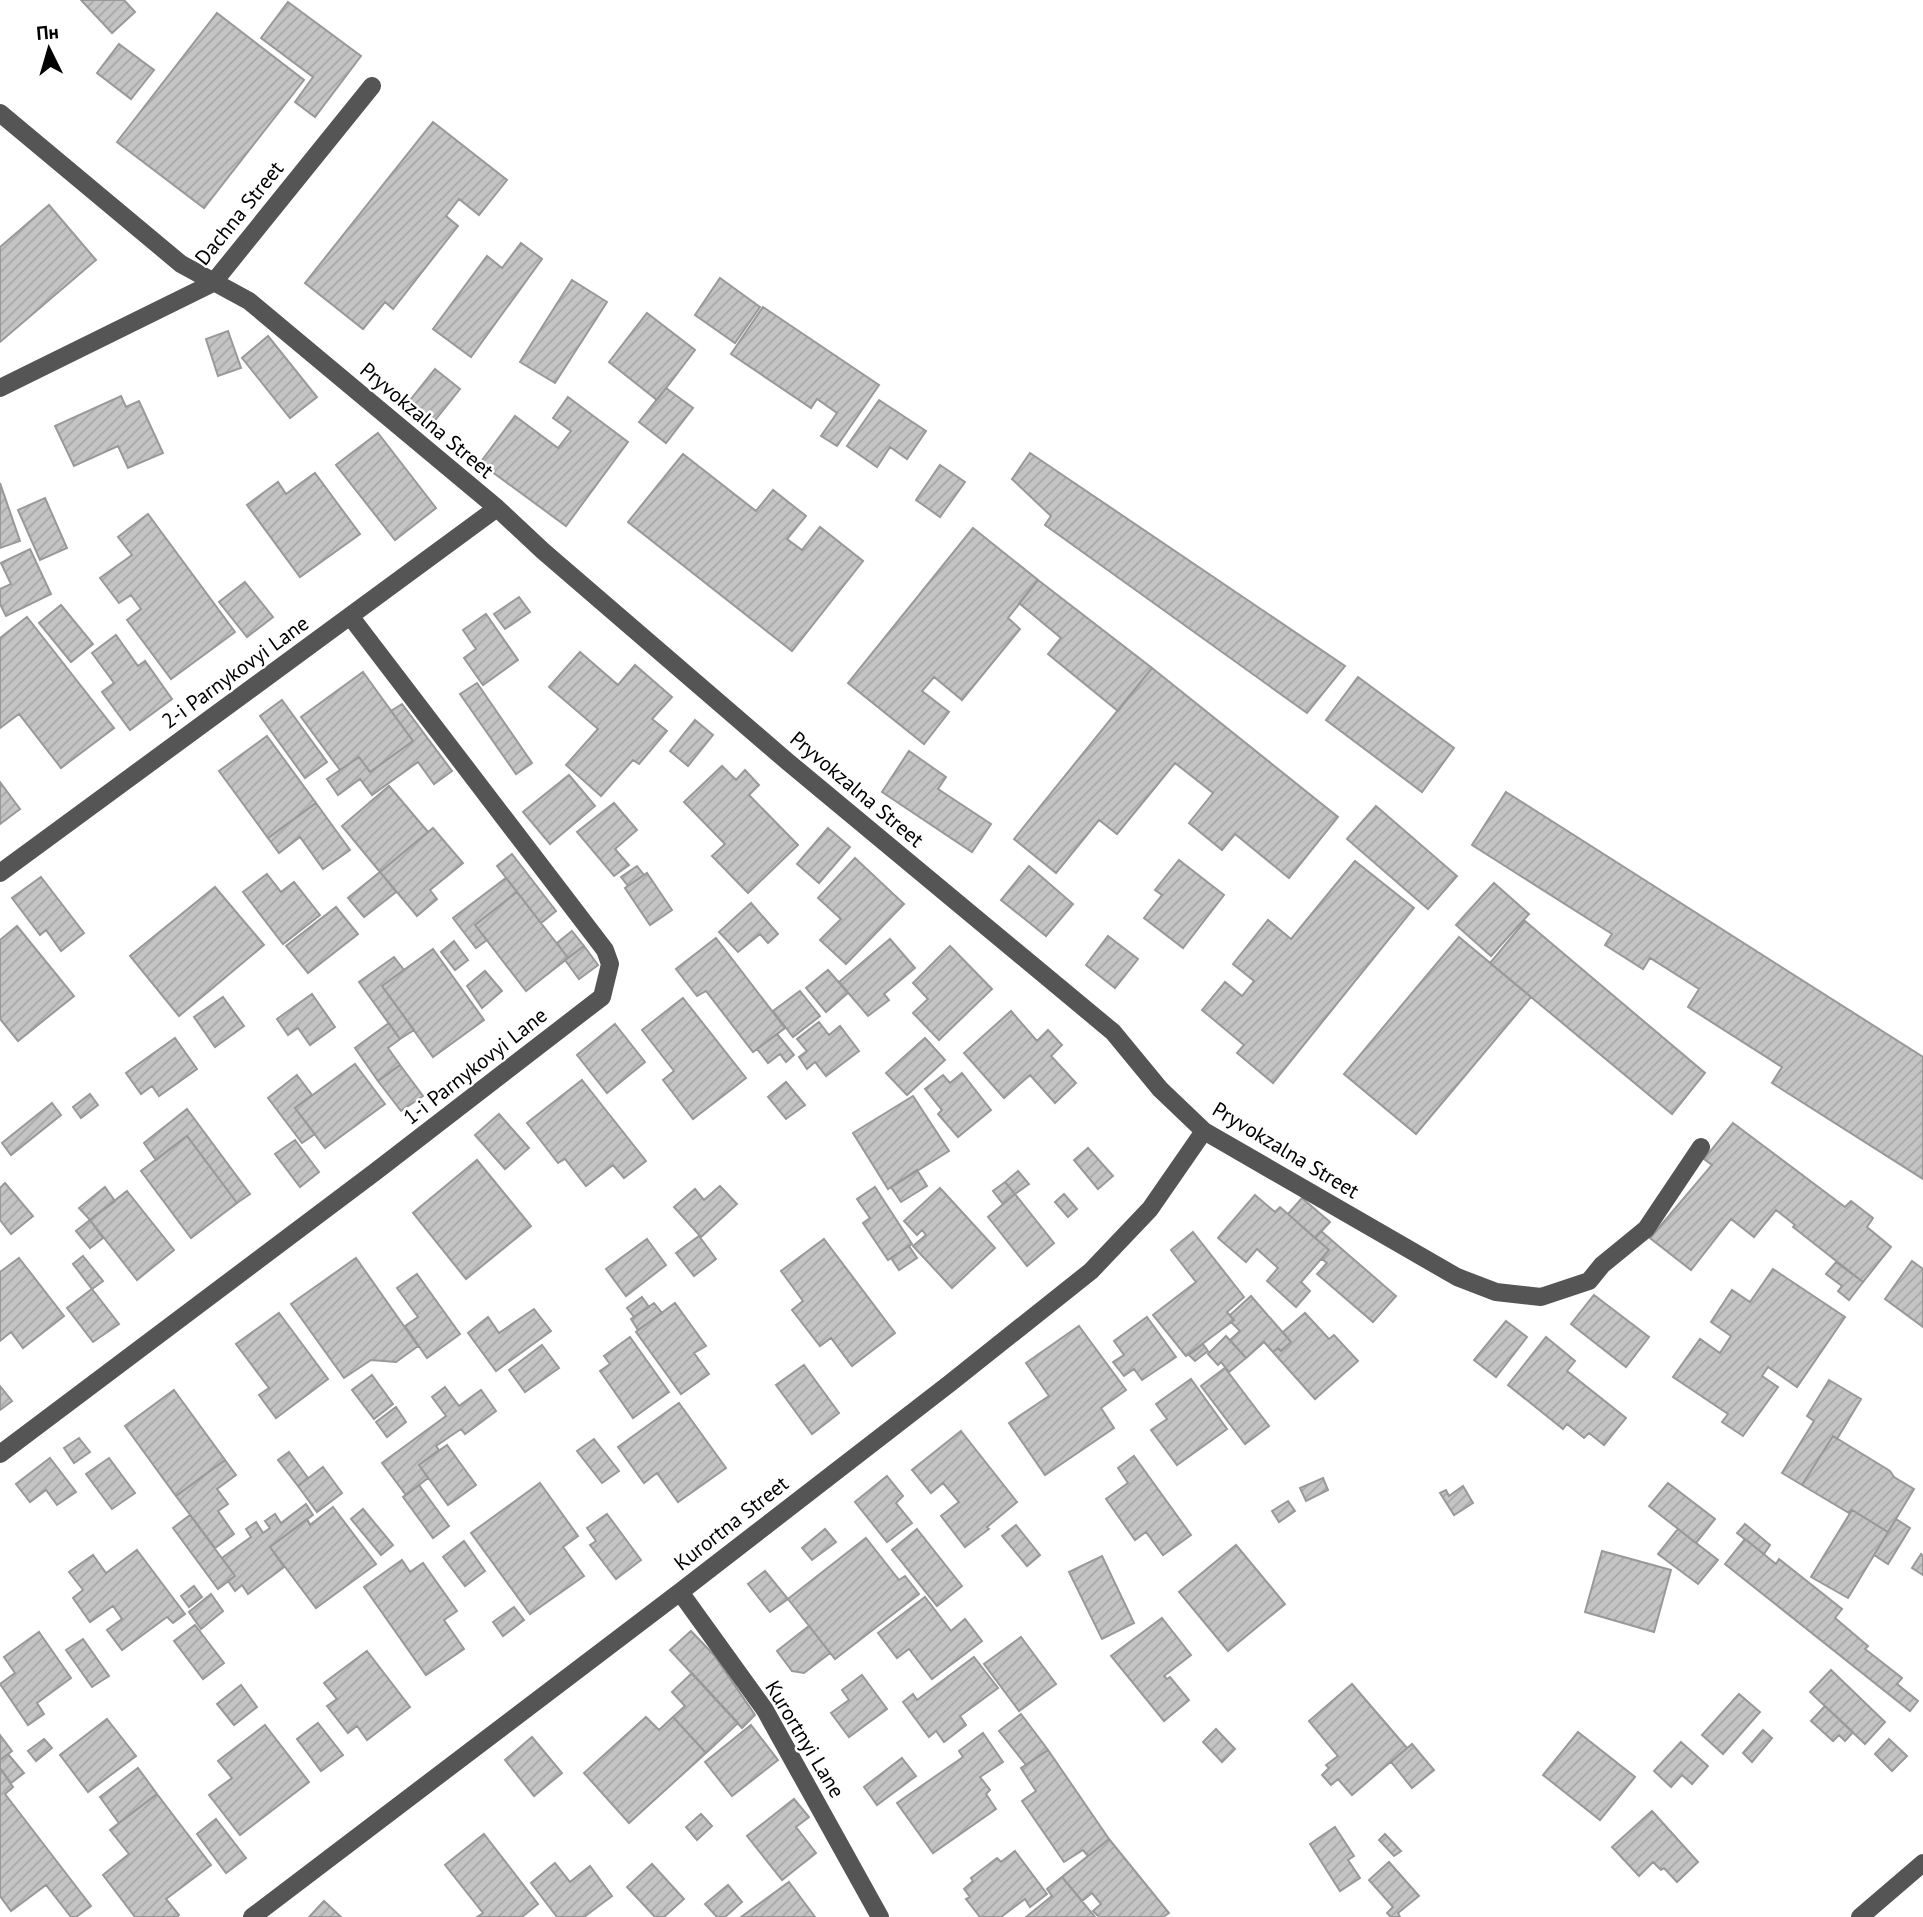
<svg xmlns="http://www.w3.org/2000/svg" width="1923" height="1917" font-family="'PT Sans',sans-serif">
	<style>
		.building { fill: url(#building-hatch); stroke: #999; stroke-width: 2 }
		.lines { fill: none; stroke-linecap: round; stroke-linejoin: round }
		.minor { stroke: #555; stroke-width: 18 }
		.labels { text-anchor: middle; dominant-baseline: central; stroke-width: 5; stroke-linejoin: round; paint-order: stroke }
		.street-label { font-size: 21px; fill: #000; stroke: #fff }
	</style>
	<defs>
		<pattern id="building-hatch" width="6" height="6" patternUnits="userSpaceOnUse" patternTransform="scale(1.75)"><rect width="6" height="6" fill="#c4c4c4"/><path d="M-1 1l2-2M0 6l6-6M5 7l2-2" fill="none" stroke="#a7a7a7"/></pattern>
	</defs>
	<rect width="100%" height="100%" fill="#fff"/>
	<path class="building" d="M81,0H124L135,12L112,33Z
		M288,2L361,56L315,117L295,102L313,77L261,38Z
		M217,13L304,80L204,208L117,142Z
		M119,44L154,70L131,99L97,73Z
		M433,122L507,180L479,215L459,199L446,216L458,226L393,309L385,302L363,329L305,283Z
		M49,205L96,260L0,342V247Z
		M521,243L542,259L471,357L433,329L487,256L502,268Z
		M720,278L760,307L735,343L695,315Z
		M572,280L607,302L555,383L520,362Z
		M763,307L879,385L837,446L821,436L837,413L817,399L811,408L731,354Z
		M647,313L695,350L657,400L609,362Z
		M228,331L241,368L218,376L206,339Z
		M268,336L317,397L290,418L242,358Z
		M435,369L460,389L432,424L407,404Z
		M666,388L693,408L666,443L639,422Z
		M121,396L126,407L139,401L163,453L128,468L118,446L74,466L55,426Z
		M568,397L628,442L566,526L480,463L515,416L558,448L571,431L553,418Z
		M879,400L926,431L907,459L890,447L877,467L847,446Z
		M378,433L436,508L395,540L336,465Z
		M1030,453L1345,666L1307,713L1045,525L1051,516L1012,479Z
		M683,454L756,511L773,490L806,516L787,539L802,550L820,527L863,561L792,651L628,522Z
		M940,465L965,482L940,517L916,500Z
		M315,473L360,534L300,577L247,505L278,482L286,494Z
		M0,483L20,541L0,548Z
		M45,498L67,548L40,560L18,510Z
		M148,514L235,632L171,679L127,620L141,609L131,595L119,603L100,578L132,555L118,537Z
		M973,528L1038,580L1008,618L1020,629L962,700L934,677L922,691L949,712L924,744L848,683Z
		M30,549L51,594L6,616L0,604V589L11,584L1,563Z
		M1038,580L1152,668L1118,711L1048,654L1061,638L1019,603Z
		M245,582L273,617L247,637L219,602Z
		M519,597L530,612L505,629L494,614Z
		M61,605L93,644L71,662L39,623Z
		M486,614L518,660L483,685L464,658L476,649L463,630Z
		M27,617L114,728L61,768L19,714L0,728V638Z
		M116,635L138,666L145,661L172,699L130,730L102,692L114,683L92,653Z
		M580,652L618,685L635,665L672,697L652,719L667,731L639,764L633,760L601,796L566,765L598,729L549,687Z
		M1152,668L1338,817L1289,878L1235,834L1222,850L1189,823L1213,793L1175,763L1117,834L1099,820L1056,873L1014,839Z
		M363,672L413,741L370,772L359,757L340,770L301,717Z
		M1358,677L1454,748L1422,792L1326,720Z
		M477,683L532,763L516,774L460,694Z
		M282,700L327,762L305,778L260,716Z
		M402,704L452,771L434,784L418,762L372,795L360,779L338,795L327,779L359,757L370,772L413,741L391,711Z
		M695,720L713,735L688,766L670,751Z
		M267,736L316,803L268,838L219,771Z
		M909,751L946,777L938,789L991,824L972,852L882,792Z
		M722,766L736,780L745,770L759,785L749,795L798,845L748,893L712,856L725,844L684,802Z
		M569,775L595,806L550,844L523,812Z
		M0,782L20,809L0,824Z
		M389,786L428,832L380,872L342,826Z
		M1506,792L1923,1057V1179L1772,1083L1782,1067L1688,1007L1699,989L1650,958L1643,969L1605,945L1612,934L1472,845Z
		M316,803L350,850L323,869L300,837L279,853L268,838Z
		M614,803L637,830L615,849L629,865L614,876L577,832Z
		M1376,806L1457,876L1428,909L1347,839Z
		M433,828L463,863L430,890L437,899L417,916L380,872Z
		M828,828L850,847L819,883L797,864Z
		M512,854L556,911L541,923L497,866Z
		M855,858L904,904L846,964L820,940L841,919L818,898Z
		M1179,860L1224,895L1183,948L1144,918L1162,895L1155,890Z
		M1355,861L1414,908L1273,1083L1237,1053L1244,1045L1202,1010L1225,982L1242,996L1254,981L1233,964L1268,920L1291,939Z
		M637,866L644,875L628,886L621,877Z
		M1029,866L1073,904L1046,936L1001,900Z
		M380,872L396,892L364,917L348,898Z
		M647,873L672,910L650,925L625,888Z
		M267,874L281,892L294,882L320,915L283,944L243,892Z
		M41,877L84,933L61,951L46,930L40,935L12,898Z
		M506,878L517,892L475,925L487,940L476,948L453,918Z
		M1494,883L1529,914L1491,956L1456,925Z
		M215,887L264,945L179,1016L130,956Z
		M517,892L568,958L526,991L475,925Z
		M751,903L778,934L768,943L760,934L738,952L719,932Z
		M336,907L358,934L308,973L286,946Z
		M1525,921L1705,1073L1672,1114L1490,963Z
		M17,926L74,996L18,1041L0,1019V940Z
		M572,931L584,946L568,958L557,943Z
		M1108,936L1138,959L1115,988L1086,965Z
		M1459,937L1531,997L1416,1134L1344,1074Z
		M716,938L785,1028L753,1052L706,991L697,996L676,969Z
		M890,939L915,968L884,994L889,1000L868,1016L839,982Z
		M454,941L468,960L455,970L441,952Z
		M584,946L598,965L579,979L565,960Z
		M950,946L992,989L939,1040L913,1013L928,999L913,983Z
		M433,949L484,1020L433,1057L382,986Z
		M394,957L404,970L382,986L414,1030L400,1039L359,982Z
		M828,970L848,993L826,1012L806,988Z
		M485,971L502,991L482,1008L467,986Z
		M800,991L820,1016L793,1037L773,1011Z
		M312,994L335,1027L310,1045L298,1028L288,1035L277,1019Z
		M223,997L244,1026L215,1047L194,1017Z
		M683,998L746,1078L693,1119L663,1080L674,1071L642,1030Z
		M1011,1011L1037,1041L1048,1030L1062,1045L1051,1056L1076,1083L1055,1103L1030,1075L1004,1098L964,1053Z
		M819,1022L829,1035L840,1026L859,1051L826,1076L815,1062L807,1069L799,1057L807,1051L797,1039Z
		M389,1023L400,1039L388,1048L400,1065L378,1081L355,1048Z
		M615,1024L645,1062L607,1093L577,1055Z
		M777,1034L794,1055L786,1062L780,1054L768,1063L757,1049Z
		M175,1038L197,1069L159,1096L152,1086L141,1094L126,1073Z
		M925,1038L945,1060L907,1095L886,1073Z
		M355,1064L385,1104L325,1148L295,1108Z
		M400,1065L423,1096L401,1111L378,1081Z
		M962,1073L991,1110L958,1137L938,1114L942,1110L925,1089L943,1075L950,1083Z
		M297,1075L312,1095L295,1108L315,1134L302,1143L268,1098Z
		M582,1080L646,1161L624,1178L613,1165L586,1186L565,1159L558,1163L527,1123Z
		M786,1082L805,1105L786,1119L768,1097Z
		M90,1094L98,1105L81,1118L73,1107Z
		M913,1096L949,1151L888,1189L853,1133Z
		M52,1103L61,1115L11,1155L2,1143Z
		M187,1109L250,1194L237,1203L187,1136L156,1160L144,1143Z
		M499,1114L529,1148L505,1169L475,1135Z
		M1733,1123L1845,1207L1851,1201L1873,1218L1867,1227L1891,1247L1863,1282L1793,1227L1795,1225L1776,1210L1754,1237L1731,1219L1691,1270L1650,1238L1712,1165L1704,1159Z
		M187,1136L237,1203L191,1238L141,1171Z
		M295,1140L319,1172L300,1187L275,1154Z
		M1088,1148L1113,1176L1098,1189L1074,1160Z
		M477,1160L531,1226L466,1279L413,1213Z
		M917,1170L927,1186L901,1202L891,1187Z
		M1018,1171L1029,1184L1015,1194L1005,1182Z
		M1005,1182L1015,1194L1003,1204L993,1191Z
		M5,1183L33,1216L11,1234L0,1220V1188Z
		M720,1186L737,1204L701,1237L674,1207L695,1189L704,1200Z
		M105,1187L115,1201L90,1220L79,1208Z
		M875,1187L912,1244L888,1260L863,1223L870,1218L857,1199Z
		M940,1188L995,1248L952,1288L913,1246L926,1235L922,1230L917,1235L904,1221Z
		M127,1191L174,1250L137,1280L90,1220Z
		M1015,1194L1054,1243L1027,1266L988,1217Z
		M1064,1194L1077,1209L1068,1217L1055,1202Z
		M1255,1195L1275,1212L1280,1207L1329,1250L1301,1282L1310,1291L1296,1307L1267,1281L1278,1268L1257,1249L1246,1262L1218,1238Z
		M1302,1198L1330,1222L1315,1238L1288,1214Z
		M90,1220L103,1238L90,1248L76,1231Z
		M1321,1231L1396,1296L1373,1322L1317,1274L1327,1263L1322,1259L1329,1250L1315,1238Z
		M1193,1232L1244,1297L1227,1312L1234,1320L1186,1356L1153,1315L1196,1282L1171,1250Z
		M699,1236L716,1259L694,1276L676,1253Z
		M647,1239L666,1265L626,1296L606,1269Z
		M824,1239L895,1333L852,1366L831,1338L820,1346L792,1310L803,1301L781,1271Z
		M909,1246L917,1258L899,1270L891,1258Z
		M83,1256L103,1281L92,1289L73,1264Z
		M19,1258L64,1316L23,1348L11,1332L0,1341V1272Z
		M356,1258L418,1346L396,1362L371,1360L344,1378L291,1304Z
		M1912,1261L1923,1269V1327L1885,1299Z
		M1836,1262L1863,1282L1849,1300L1838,1291L1842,1286L1826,1274Z
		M1773,1269L1845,1317L1797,1387L1768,1367L1762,1376L1778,1387L1743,1436L1722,1422L1728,1414L1673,1377L1700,1339L1720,1353L1731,1336L1711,1322L1732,1290L1750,1302Z
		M417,1274L460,1334L427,1358L405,1326L418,1317L397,1288Z
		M92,1289L119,1324L93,1342L67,1308Z
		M1594,1295L1649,1337L1626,1367L1571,1324Z
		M1251,1296L1291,1342L1281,1351L1278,1348L1273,1352L1264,1342L1246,1358L1230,1340L1240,1331L1231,1322L1234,1320L1230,1315Z
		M642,1297L649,1307L634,1317L627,1308Z
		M654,1303L662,1313L638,1330L631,1319Z
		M675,1303L706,1346L694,1353L709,1374L681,1394L636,1332Z
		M534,1309L551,1331L496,1371L468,1333L488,1317L499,1333Z
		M279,1313L328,1379L276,1418L259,1395L269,1388L236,1344Z
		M1305,1313L1329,1339L1334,1335L1358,1361L1315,1399L1273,1352L1278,1348L1281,1351L1291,1342L1283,1332Z
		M1147,1317L1176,1357L1142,1380L1134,1369L1124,1376L1113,1362L1124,1355L1114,1341Z
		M1506,1321L1527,1337L1496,1377L1474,1360Z
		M1079,1326L1126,1390L1101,1408L1114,1428L1045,1475L1009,1423L1049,1396L1026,1363Z
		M1226,1336L1246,1358L1229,1372L1221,1362L1218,1365L1208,1354Z
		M630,1337L669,1392L633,1418L600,1371L610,1364L604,1356Z
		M1546,1337L1575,1361L1567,1371L1626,1418L1604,1445L1589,1433L1584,1438L1567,1424L1563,1429L1508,1385Z
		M1203,1344L1208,1351L1195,1361L1189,1355Z
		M542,1345L559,1368L525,1392L509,1370Z
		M804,1365L839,1413L812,1434L776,1385Z
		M1225,1368L1269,1426L1245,1444L1201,1386Z
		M372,1375L393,1404L374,1419L352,1390Z
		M1191,1379L1227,1429L1177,1465L1151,1430L1167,1419L1156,1404Z
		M1829,1380L1861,1399L1837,1439L1833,1436L1802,1485L1782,1473L1814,1421L1807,1416Z
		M0,1386L12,1401L0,1410Z
		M445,1387L459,1406L481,1390L496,1411L465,1434L461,1429L436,1446L439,1450L419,1465L428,1478L406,1495L382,1463L446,1416L432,1397Z
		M174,1390L225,1460L176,1496L125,1426Z
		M679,1403L726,1468L678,1502L657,1473L644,1483L618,1447Z
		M396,1407L406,1422L387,1437L376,1422Z
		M961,1431L1017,1502L987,1527L989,1529L965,1547L941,1516L959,1502L943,1483L931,1493L912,1470Z
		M1833,1436L1890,1471L1894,1477L1914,1489L1888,1532L1852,1510L1849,1513L1802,1485Z
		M79,1438L90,1452L74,1463L64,1448Z
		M594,1439L619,1471L602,1483L577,1451Z
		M447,1445L476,1485L448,1505L419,1465Z
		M289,1452L308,1478L298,1486L278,1460Z
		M1134,1456L1191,1535L1163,1555L1146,1532L1135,1540L1106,1499L1128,1483L1118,1468Z
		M50,1458L76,1492L57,1505L46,1490L30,1502L16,1484Z
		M109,1458L135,1493L112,1509L86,1474Z
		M225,1460L236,1475L217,1489L228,1504L218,1511L234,1534L215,1548L176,1496Z
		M323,1467L342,1493L317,1512L298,1486Z
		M887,1476L903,1496L896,1503L912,1523L887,1542L855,1502Z
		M1323,1478L1328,1490L1306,1501L1300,1488Z
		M540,1483L578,1536L563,1547L584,1576L530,1614L471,1533Z
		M1668,1483L1715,1519L1696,1543L1649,1506Z
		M419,1485L449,1526L433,1538L403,1497Z
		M1463,1486L1473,1503L1454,1515L1440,1493L1446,1490L1449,1496Z
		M1288,1501L1295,1511L1279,1522L1272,1511Z
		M306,1504L313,1515L270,1547L284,1567L248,1594L242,1585L235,1591L228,1581L235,1576L222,1558L251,1537L246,1529L256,1522L263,1533L270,1528L265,1521L275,1514L281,1523Z
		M333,1507L376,1564L316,1608L270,1547L307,1519L310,1525Z
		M363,1509L393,1545L381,1555L351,1519Z
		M1852,1510L1888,1532L1848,1598L1811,1577Z
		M607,1514L641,1560L616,1579L590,1545L596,1541L587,1528Z
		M190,1515L235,1576L218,1589L173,1528Z
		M1896,1519L1910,1528L1888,1564L1874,1555Z
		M1745,1524L1770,1545L1764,1554L1737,1533Z
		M1016,1525L1040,1555L1027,1566L1002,1536Z
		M825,1529L836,1542L812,1560L802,1548Z
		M917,1529L962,1586L937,1606L892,1550Z
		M1678,1529L1718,1560L1698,1584L1658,1554Z
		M866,1538L899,1580L905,1576L919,1594L835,1659L788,1599Z
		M1745,1539L1776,1564L1779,1559L1842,1609L1835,1618L1868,1646L1865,1649L1902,1678L1897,1684L1918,1701L1910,1711L1725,1564Z
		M464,1541L485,1571L465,1586L443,1557Z
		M1236,1545L1285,1604L1228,1651L1179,1592Z
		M137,1550L185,1614L173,1623L167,1617L122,1650L107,1630L122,1619L113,1606L90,1622L73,1598L83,1590L69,1572L93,1555L106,1573Z
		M1602,1551L1671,1570L1654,1632L1585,1612Z
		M1921,1554L1923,1556V1575L1912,1568Z
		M1102,1556L1134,1623L1102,1639L1069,1572Z
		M402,1560L410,1572L423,1563L457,1611L444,1620L464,1649L426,1675L364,1587Z
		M765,1571L788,1599L770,1612L748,1584Z
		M194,1586L202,1597L189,1607L181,1596Z
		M211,1594L223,1611L201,1629L189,1612Z
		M925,1597L951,1631L965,1619L982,1641L932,1679L909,1649L897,1658L878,1633Z
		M514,1607L524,1620L503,1636L493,1622Z
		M1162,1618L1191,1655L1164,1676L1167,1679L1170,1677L1189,1700L1164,1721L1111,1656Z
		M195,1625L224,1663L203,1679L174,1641Z
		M809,1626L830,1653L804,1673L792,1671L777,1651Z
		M691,1631L714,1655L755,1715L742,1728L670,1650Z
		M39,1632L71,1678L37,1703L44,1714L28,1725L0,1684L15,1673L4,1657Z
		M1021,1637L1056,1684L1019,1711L984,1664Z
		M83,1639L109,1676L92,1687L66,1650Z
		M367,1651L410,1707L367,1740L357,1726L348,1733L327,1706L337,1699L324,1683Z
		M974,1657L998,1688L960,1716L966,1725L944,1742L936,1731L929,1737L903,1702L913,1694L917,1700Z
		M1831,1670L1885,1722L1865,1744L1810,1692Z
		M692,1673L738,1723L706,1753L673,1717L685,1706L672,1692Z
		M862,1675L887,1709L849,1737L831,1713L849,1700L842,1690Z
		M1352,1684L1407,1748L1352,1795L1338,1779L1331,1785L1322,1775L1329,1768L1326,1765L1338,1756L1309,1721Z
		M241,1685L257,1707L234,1725L217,1704Z
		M1739,1694L1760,1712L1723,1754L1702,1735Z
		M1825,1706L1853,1732L1845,1741L1839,1735L1833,1741L1811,1721Z
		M1021,1714L1048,1750L1026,1765L999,1731Z
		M646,1717L659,1730L673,1717L706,1753L629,1823L584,1773Z
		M107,1719L136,1756L88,1792L60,1755Z
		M318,1723L343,1755L321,1771L297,1739Z
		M265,1725L309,1782L240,1835L209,1795L232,1778L218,1761Z
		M751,1725L778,1760L732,1796L705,1762Z
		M1216,1729L1235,1749L1222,1762L1203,1742Z
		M1763,1730L1772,1738L1752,1762L1743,1753Z
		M1578,1732L1635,1777L1600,1820L1543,1775Z
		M983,1733L1003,1762L980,1777L990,1790L986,1794L996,1809L933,1853L897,1803L963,1757L959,1751Z
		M0,1735L12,1751L0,1760Z
		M532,1737L562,1773L534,1796L505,1760Z
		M44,1739L52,1748L36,1761L28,1751Z
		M1889,1739L1907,1756L1892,1771L1875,1754Z
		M1681,1742L1708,1766L1692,1784L1682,1775L1671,1787L1654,1771Z
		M1412,1744L1434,1770L1412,1788L1391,1762Z
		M1048,1750L1109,1839L1088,1856L1083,1850L1064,1862L1022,1801L1036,1791L1021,1768Z
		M8,1754L24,1773L11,1783L0,1768V1760Z
		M902,1758L916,1776L877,1805L864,1787Z
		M0,1768L13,1787L5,1794L91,1906L76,1917H71L46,1885L11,1911L0,1896Z
		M138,1768L157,1794L119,1823L100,1797Z
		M157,1794L211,1865L166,1899L179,1915L177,1917H135L103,1875L129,1854L110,1830Z
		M794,1799L809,1817L796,1827L816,1853L782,1880L747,1836Z
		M1652,1811L1698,1862L1677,1882L1664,1868L1661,1870L1653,1862L1639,1876L1612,1847Z
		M701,1814L712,1826L697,1840L686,1827Z
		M216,1819L246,1858L226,1873L197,1834Z
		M1335,1827L1354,1856L1348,1860L1360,1878L1340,1891L1310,1844Z
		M484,1834L538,1904L522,1917H477L483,1913L445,1865Z
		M1385,1834L1401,1851L1394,1856L1379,1840Z
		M1109,1839L1169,1913L1163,1917H1099L1093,1911L1101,1904L1092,1893L1082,1901L1062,1877Z
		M1015,1851L1047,1894L1030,1907L1025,1899L1001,1917H980L966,1899L970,1897L964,1889L973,1881L971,1878L997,1858L1001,1862Z
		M1389,1862L1419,1896L1398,1913L1400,1917H1391L1387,1913L1393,1907L1369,1880Z
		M555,1863L570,1882L590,1866L612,1896L584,1917H557L531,1883Z
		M652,1864L684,1899L664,1917H655L627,1887Z
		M1062,1877L1095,1917H1026L1052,1896L1047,1889Z
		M789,1882L815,1917H741Z
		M728,1885L742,1902L725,1917H717L705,1904Z
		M324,1901L341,1917H309Z"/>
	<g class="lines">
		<path class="minor" d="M0,113L181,264L249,301L497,508L543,551L788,762L1113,1032L1160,1089L1204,1131L1457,1277L1496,1292L1541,1297L1589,1281L1602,1265L1646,1229L1701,1147
			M0,388L213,283L372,86
			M0,873L497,508
			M0,1454L375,1172L602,997L610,964L605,950L350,616
			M680,1592L765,1710L880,1917
			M252,1917L680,1592L949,1384L1091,1271L1150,1209L1204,1131
			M1860,1917L1923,1863"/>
	</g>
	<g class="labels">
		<g class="street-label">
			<text transform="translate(239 213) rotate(-51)">Dachna Street</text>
			<text transform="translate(427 420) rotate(40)">Pryvokzalna Street</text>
			<text transform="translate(235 672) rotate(-36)">2-i Parnykovyi Lane</text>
			<text transform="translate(857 789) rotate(40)">Pryvokzalna Street</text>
			<text transform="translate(475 1066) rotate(-38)">1-i Parnykovyi Lane</text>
			<text transform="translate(1286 1150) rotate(31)">Pryvokzalna Street</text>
			<text transform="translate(731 1523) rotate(-38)">Kurortna Street</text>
			<text transform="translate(805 1739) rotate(59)">Kurortnyi Lane</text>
		</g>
	</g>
	<g transform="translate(49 49) rotate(355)" stroke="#ffffff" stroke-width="5" paint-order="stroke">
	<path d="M0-5L12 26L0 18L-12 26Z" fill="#000000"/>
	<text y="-10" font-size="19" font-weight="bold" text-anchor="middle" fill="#000000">Пн</text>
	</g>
</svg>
